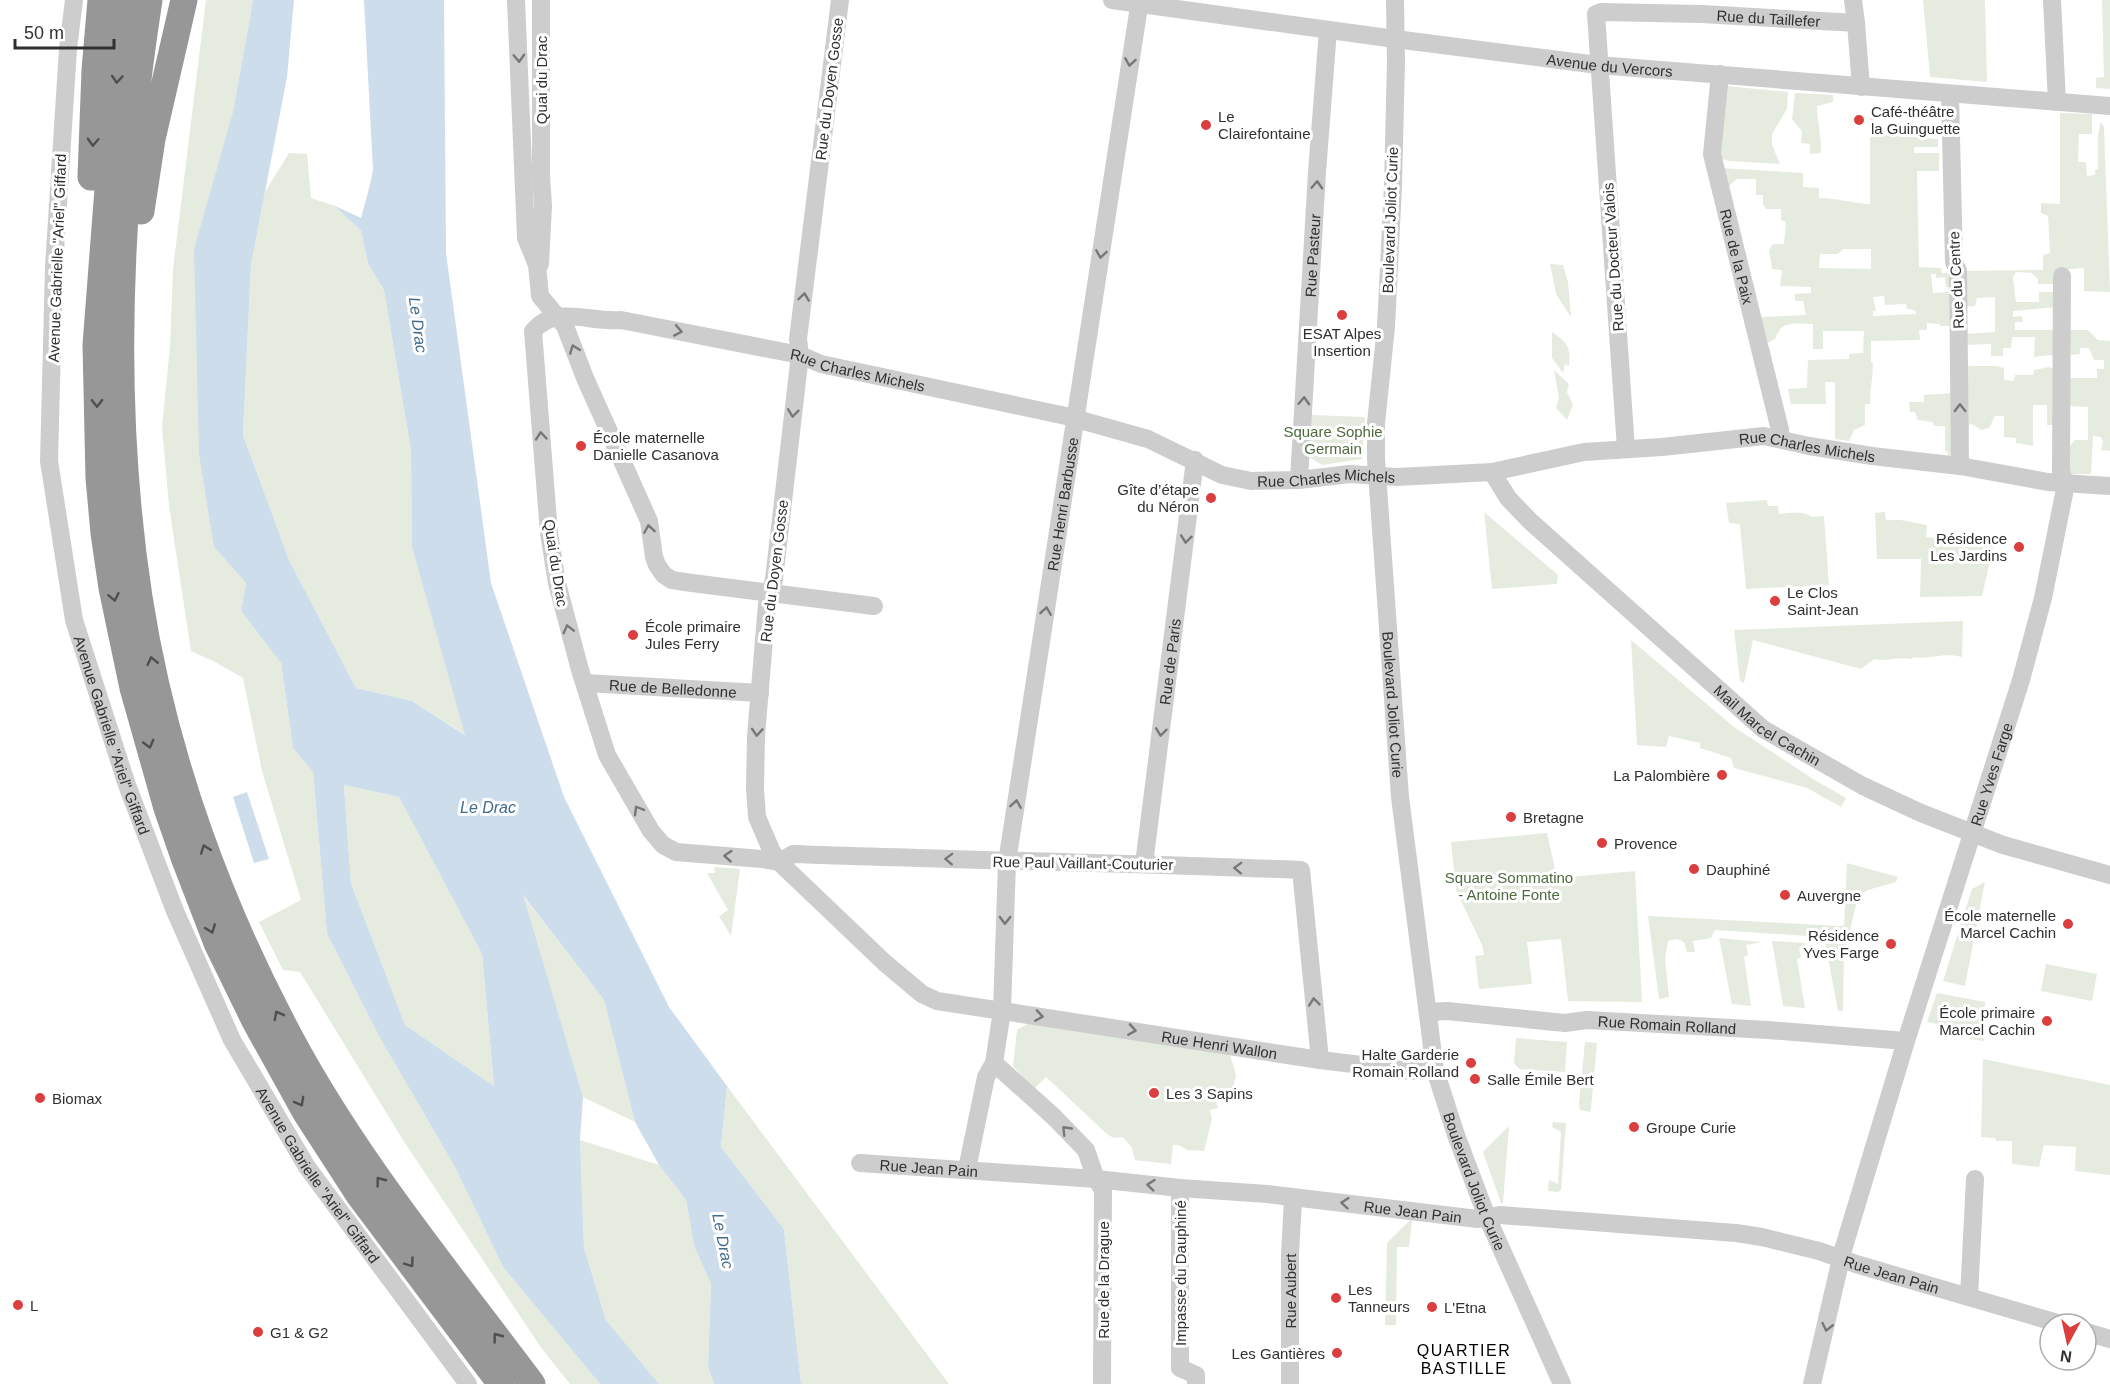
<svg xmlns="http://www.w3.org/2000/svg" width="2110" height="1384" font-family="Helvetica,sans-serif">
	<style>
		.green { fill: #e5ecdf; fill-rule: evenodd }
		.water { fill: #cdddeb; fill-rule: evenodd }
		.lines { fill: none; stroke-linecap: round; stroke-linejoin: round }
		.minor { stroke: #cdcdcd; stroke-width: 18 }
		.highway { stroke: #979797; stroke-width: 27 }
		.oneway { stroke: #777 }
		.oneway2 { stroke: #4f4f4f }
		.poi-dot { fill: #db3e3f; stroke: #fff; stroke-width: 2 }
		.labels { text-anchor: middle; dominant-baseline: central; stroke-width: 6; stroke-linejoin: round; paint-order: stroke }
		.street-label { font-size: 15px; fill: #303030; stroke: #fff }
		.poi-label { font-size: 15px; fill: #303030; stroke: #fff; text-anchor: start }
		.park-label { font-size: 15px; fill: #506a40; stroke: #fff }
		.water-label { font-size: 16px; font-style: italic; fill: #426b8e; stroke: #fff }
		.neighbourhood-label { font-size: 16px; letter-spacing: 1.5px; fill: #000; stroke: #fff }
	</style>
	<rect width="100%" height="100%" fill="#fff"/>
	<path class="green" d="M206,0H253L233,112L214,547L246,583L241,611L281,663L293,748L313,772L327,934L380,1038L455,1167L503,1267L600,1384H570L542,1349L403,1140L300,972L283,970L259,922L301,900L262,771L243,678L215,662L191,651L169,506L162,427L170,347L173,269Z
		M1923,0H1985L1987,82L1930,77Z
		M2102,0H2110V89L2096,88V78L2104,77Z
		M1726,86L1788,92L1787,109L1772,134V145L1780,164L1729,161L1720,158Z
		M1795,93L1833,95V102L1817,106C1817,123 1822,137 1821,153L1810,154V144L1801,143L1802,131L1792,119Z
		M2060,113L2092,114V134H2079L2078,162H2086L2087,176L2095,175V170L2098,169V134L2101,122L2104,127L2110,292L2084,291V268L2058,270L2056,284H2038V279L2032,273L2016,272L2013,277L2016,302H2039V292H2057V307L2013,311V317L2022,316L2023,322H2015V330H2057V354L2052,356L2050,355L2034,357L2035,337H2012L2011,348H2003V356H1991V344L1965,345V334L1995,332V297L1977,298L1975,306L1964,307V271L2043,270V255L2050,253L2048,216L2041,213V203L2060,204Z
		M1870,116L1875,117L1874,134L1938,139V147H1914V153H1939V171H1917L1919,267L1941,268L1942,273H1954L1950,326H1940V324L1927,323V330H1919L1920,340L1871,341V362L1873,363C1873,376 1870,390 1870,404H1865V425L1854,430L1849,441L1835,439V382H1825L1826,404H1791L1788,389L1807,388L1808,360L1849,359V354L1863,353L1864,331H1823V349H1813V324C1797,324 1780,320 1776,338L1768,343L1761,317L1806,315L1803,301H1795V294L1811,293V287L1780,286L1782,270L1772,269L1769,250L1773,244H1784L1786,222L1781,220V209H1766L1763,205V195H1756V179H1737L1727,188L1720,168L1803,173V187L1819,188V198C1837,198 1852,203 1870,204ZM1843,249H1871V269L1819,268L1820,254H1838ZM1931,274H1936V278L1945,277L1946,287H1948V292L1933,293ZM1884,296L1885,305L1906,304L1907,309L1915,310L1916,314L1873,316V311H1876L1873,297Z
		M289,153L307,154L311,198L335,206L361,231L368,264L384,290L411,451L412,547L466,735L412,701L356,688L289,560L243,435L251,265L265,192Z
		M1550,264L1563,265L1568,282L1571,317L1556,294Z
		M2070,330H2088L2098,340L2110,341V451L2101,450L2103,441L2101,437L2093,436L2091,474H2069L2070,446L2075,440H2088V407L2070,406L2069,378H2097V369H2104V360H2094L2089,348H2080V354L2071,355Z
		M1552,332C1568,343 1571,347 1569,366L1565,364L1563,373L1552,358Z
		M1969,366H1996L2004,368V380L2014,381L2015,375H2033L2034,370L2049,367L2058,371L2056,425H2047V405H2033V446L2016,443V438L2004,437V416H1995L1989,428L1981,430L1972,424L1969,425L1968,452L1964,369Z
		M1554,370L1569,384L1567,392L1573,405L1567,420L1556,408L1559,398Z
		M1955,393L1956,453L1948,456V452L1945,451V426H1935L1932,422L1918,420L1915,412H1910L1909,402H1924V395Z
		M1311,415L1365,417L1362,459L1322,465L1309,457Z
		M1767,500L1768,506H1778L1779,514C1790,513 1802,510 1812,517L1824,516L1829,585L1746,589L1740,524L1729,523L1726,503Z
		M1484,512L1558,575L1557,584L1492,589Z
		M1885,512L1886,520H1901L1927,525L1926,537L1994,544L1982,596L1920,597L1921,559H1877L1875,513Z
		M1963,621L1962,657C1943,652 1930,660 1913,657L1912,659C1899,656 1886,662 1874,659L1861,669L1753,640L1744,683L1740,681L1734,630Z
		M1631,640L1734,727L1813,779L1846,798L1841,807L1807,788L1734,768L1731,758L1700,748V743L1669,736L1666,747L1637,745Z
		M344,785L399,797L482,954L494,1086L405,1025L351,883Z
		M1547,833L1557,878L1635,871L1642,1002L1568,1001L1561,939L1527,942L1532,984L1479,989L1475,956L1484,955L1482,945L1456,890L1451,842Z
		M1847,863L1898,877L1896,882L1868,890L1858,897L1844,955L1843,1011H1838L1824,937L1715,930L1711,938L1693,941L1695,952H1687L1684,942L1677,939L1668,941L1665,959L1669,997L1659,999L1648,916L1841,926L1844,925Z
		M714,867L740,869L731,936L719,916L728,910L707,873H715Z
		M1985,882L1965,986L1943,981L1972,889Z
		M521,893L604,1000L635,1122L583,1097Z
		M1719,938L1761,942L1746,945L1748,955L1744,957L1751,1006L1732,1004Z
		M1772,941L1805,943L1806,946L1799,948L1801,957L1797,959L1805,1008L1783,1006Z
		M2046,964L2097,974L2092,1001L2041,991Z
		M1937,993L1985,1002L1984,1041L1970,1039L1971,1032L1927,1022Z
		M1029,1023L1230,1054L1236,1075L1233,1089L1214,1094L1218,1108L1210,1110L1212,1119L1204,1151L1187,1150L1179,1145H1173L1171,1164L1135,1160L1132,1148L1123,1137L1114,1138L1108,1135L1046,1077L1034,1089L1013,1066L1017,1030Z
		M1516,1038L1567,1042L1565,1072L1519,1069L1514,1063Z
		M1585,1042L1597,1043L1591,1108L1590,1112L1580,1110L1579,1103Z
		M1983,1059L2110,1085V1175L2075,1171L2076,1147L2044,1145L2039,1167L2012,1164V1141H1996L1995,1138L1981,1137Z
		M727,1086L949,1384H801L784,1229L721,1147Z
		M1553,1122L1566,1123L1561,1190L1558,1192L1548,1191L1549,1180L1558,1184L1561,1132L1552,1127Z
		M1509,1126L1503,1203H1501L1483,1152Z
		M580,1140L659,1165L686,1200L694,1246L711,1284L708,1367L714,1384H659L606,1320L584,1248Z
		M1410,1220L1412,1221L1409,1247H1397L1396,1325H1385L1387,1243Z"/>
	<path class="water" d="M253,0H294L287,77L251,265L243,435L289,560L356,688L412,701L465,735L412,547L411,451L384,290L368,264L361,231L335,206L361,218C365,202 370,187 373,170L364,0H444L446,253L491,583L564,797L669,1007L727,1086L721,1147L784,1229L801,1384H714L708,1367L711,1284L694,1246L686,1200L659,1165L635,1122L604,1000L523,895L583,1097L580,1140L584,1248L606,1320L659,1384H600L503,1267L455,1167L380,1038L327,934L313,772L293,748L281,663L241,611L246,583L214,547L199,454L194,249L233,112ZM344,785L399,797L482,954L494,1086L405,1025L351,883Z
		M247,792L269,859L254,863L233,797Z"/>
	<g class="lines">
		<g class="minor">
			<path id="s1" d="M74,0L68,49L54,267L49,461L74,620L127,785L175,911L232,1040L307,1167L468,1384"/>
			<path d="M516,0L526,238L537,265L540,296L565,326L585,378L649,521L654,557L657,565L664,575L672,580L692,583L874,606"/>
			<path id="s2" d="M840,0L798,339L800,355L774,579L767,604L756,736L755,788L757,817L772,852L779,862L885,963L922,994L937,1001L1320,1060L1411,1071L1435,1070"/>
			<path id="s3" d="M1112,0L1395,39L1598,65L2110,106"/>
			<path id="s4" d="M1395,0L1396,61L1393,186L1386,327L1376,423V459L1400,797L1435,1070L1456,1135L1487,1217L1562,1384"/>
			<path d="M1853,0L1856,23"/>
			<path d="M2052,0L2057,102"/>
			<path id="s5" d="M1720,74L1712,154L1780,430V438"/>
			<path d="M1950,94L1954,262L1958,271L1960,466"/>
			<path d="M540,264L543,206L541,175V0"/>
			<path id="s6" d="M1626,449L1596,14L1601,12L1702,14L1856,23L1861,87"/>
			<path id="s7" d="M1492,472L1508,498L1530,521L1763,729L1863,786L1921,813L2003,845L2110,875"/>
			<path id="s8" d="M1299,480L1317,172L1328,30"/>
			<path id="s9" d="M585,683L760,693"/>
			<path id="s10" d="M1144,864L1195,460"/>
			<path id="s11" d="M1428,1012L1447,1011L1565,1023L1587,1020L1768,1030L1906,1041"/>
			<path id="s12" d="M1320,1060L1301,870C1131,863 962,860 793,854L779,862L762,859L676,852L663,845L651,831L607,755L580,670L557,583L549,533L533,331C556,304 589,323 621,320L800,355L821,364L1066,416L1148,439L1222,475L1251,481L1299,480L1350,474L1397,477L1492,472L1584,452L1662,447L1764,436L1809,446L1872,456L1960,466L2048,482L2110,486"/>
			<path d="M994,1063L1053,1116L1086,1150L1096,1179L1103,1190L1102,1384"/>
			<path id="s13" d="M860,1163L1096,1179L1180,1188L1267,1194L1478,1219L1500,1215L1736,1233L1762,1237L1819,1251L1856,1264L2061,1324"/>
			<path id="s14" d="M967,1169L986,1077L994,1063L1002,1011L1007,862L1140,0"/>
			<path d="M1180,1188V1368L1196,1375V1384"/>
			<path d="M1969,1297L1975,1179"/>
			<path d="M2086,1332L2110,1339"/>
			<path id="s15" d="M1290,1384V1255L1293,1199"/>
			<path id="s16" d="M1812,1384L1843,1250L1906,1041L2021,680L2043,598L2064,494L2065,484L2061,471L2062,276"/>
		</g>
		<path class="highway" d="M127,0L118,59L96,345L99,478L104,533L112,588L133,688L167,808L185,860L217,943L255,1021L306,1113L359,1195L501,1384
			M149,0C119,194 109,402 139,597C164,757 221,913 299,1054C365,1172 452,1277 532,1384
			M91,177L95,70L101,0
			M141,211L152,139L184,0"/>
	</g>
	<defs><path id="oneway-chevron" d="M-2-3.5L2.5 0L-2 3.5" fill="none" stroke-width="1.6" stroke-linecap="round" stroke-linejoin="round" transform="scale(1.5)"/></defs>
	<g class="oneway">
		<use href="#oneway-chevron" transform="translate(519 58) rotate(88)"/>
		<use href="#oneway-chevron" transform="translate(1130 62) rotate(99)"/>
		<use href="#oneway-chevron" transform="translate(1317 185) rotate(-87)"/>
		<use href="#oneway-chevron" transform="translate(1101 254) rotate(99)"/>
		<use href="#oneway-chevron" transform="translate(804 297) rotate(-82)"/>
		<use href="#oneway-chevron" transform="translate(678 331) rotate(11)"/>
		<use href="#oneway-chevron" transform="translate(574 349) rotate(-111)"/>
		<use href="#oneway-chevron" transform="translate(1304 401) rotate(-87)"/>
		<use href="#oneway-chevron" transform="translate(1960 408) rotate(-91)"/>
		<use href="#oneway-chevron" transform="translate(793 413) rotate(97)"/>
		<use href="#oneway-chevron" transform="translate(541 436) rotate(-95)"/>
		<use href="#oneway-chevron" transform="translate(649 529) rotate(-99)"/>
		<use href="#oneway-chevron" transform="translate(1186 539) rotate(97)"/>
		<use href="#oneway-chevron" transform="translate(1046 611) rotate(-81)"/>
		<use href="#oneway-chevron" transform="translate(568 629) rotate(-104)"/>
		<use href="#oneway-chevron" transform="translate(757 732) rotate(94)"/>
		<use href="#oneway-chevron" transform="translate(1161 732) rotate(97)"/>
		<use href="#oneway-chevron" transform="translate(1016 804) rotate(-81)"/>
		<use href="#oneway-chevron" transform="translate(638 810) rotate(-120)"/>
		<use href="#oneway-chevron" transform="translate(728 856) rotate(-176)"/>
		<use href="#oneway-chevron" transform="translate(949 859) rotate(-178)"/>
		<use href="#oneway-chevron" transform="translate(1238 868) rotate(-178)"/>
		<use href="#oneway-chevron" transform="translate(1005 920) rotate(91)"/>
		<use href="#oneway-chevron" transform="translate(1314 1002) rotate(-96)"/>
		<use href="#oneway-chevron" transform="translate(1039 1016) rotate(9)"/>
		<use href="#oneway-chevron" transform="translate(1132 1030) rotate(9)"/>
		<use href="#oneway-chevron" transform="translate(1066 1130) rotate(-134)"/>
		<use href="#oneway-chevron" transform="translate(1151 1185) rotate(-174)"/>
		<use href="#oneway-chevron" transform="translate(1345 1203) rotate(-175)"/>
		<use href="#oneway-chevron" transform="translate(1827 1327) rotate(103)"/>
	</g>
	<g class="oneway2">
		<use href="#oneway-chevron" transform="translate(117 79) rotate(94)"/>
		<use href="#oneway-chevron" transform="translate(93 142) rotate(92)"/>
		<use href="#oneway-chevron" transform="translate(97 403) rotate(89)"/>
		<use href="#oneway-chevron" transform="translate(114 597) rotate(78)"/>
		<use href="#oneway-chevron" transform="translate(152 661) rotate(-103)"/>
		<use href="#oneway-chevron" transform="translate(149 744) rotate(75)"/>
		<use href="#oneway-chevron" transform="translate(205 849) rotate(-110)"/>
		<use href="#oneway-chevron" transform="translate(211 929) rotate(69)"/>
		<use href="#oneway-chevron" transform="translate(278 1015) rotate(-118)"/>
		<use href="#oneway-chevron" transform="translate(300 1102) rotate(61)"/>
		<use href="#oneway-chevron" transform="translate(380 1181) rotate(-127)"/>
		<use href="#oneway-chevron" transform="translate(410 1263) rotate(54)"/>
		<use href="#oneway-chevron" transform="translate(497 1337) rotate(-127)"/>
	</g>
	<g class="poi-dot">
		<circle cx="1859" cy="120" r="6"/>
		<circle cx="1206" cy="125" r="6"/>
		<circle cx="1342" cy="315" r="6"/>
		<circle cx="581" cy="446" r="6"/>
		<circle cx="1211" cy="498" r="6"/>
		<circle cx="2019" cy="547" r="6"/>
		<circle cx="1775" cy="601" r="6"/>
		<circle cx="633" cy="635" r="6"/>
		<circle cx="1722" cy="775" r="6"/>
		<circle cx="1511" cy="817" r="6"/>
		<circle cx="1602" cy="843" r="6"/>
		<circle cx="1694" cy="869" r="6"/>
		<circle cx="1785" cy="895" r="6"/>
		<circle cx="2068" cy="924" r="6"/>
		<circle cx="1891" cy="944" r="6"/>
		<circle cx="2047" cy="1021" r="6"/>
		<circle cx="1471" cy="1063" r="6"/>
		<circle cx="1475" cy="1079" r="6"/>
		<circle cx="1154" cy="1093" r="6"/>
		<circle cx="40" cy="1098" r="6"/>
		<circle cx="1634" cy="1127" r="6"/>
		<circle cx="1336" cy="1298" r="6"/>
		<circle cx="18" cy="1305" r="6"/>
		<circle cx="1432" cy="1307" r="6"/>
		<circle cx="258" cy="1332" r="6"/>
		<circle cx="1337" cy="1353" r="6"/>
	</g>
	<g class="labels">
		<g class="street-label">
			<text stroke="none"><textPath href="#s6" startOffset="609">Rue du Taillefer</textPath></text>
			<text stroke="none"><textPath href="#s3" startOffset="502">Avenue du Vercors</textPath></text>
			<text transform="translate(541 80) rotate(-90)">Quai du Drac</text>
			<text transform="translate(829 89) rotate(-83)">Rue du Doyen Gosse</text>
			<text transform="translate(1390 220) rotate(-88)">Boulevard Joliot Curie</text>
			<text stroke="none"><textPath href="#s8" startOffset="225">Rue Pasteur</textPath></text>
			<text transform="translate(1613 257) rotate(-94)">Rue du Docteur Valois</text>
			<text stroke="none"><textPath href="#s5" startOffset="186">Rue de la Paix</textPath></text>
			<text transform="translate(57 258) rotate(-88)">Avenue Gabrielle "Ariel" Giffard</text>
			<text transform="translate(1956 280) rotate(-93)">Rue du Centre</text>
			<text stroke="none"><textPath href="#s12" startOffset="1707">Rue Charles Michels</textPath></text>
			<text stroke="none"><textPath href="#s12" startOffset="2678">Rue Charles Michels</textPath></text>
			<text stroke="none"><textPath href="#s12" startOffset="2193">Rue Charles Michels</textPath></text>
			<text stroke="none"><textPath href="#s14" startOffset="674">Rue Henri Barbusse</textPath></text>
			<text transform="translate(556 563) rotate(81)">Quai du Drac</text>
			<text transform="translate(774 571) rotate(-83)">Rue du Doyen Gosse</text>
			<text stroke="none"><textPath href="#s10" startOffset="204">Rue de Paris</textPath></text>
			<text stroke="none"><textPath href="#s9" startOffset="88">Rue de Belledonne</textPath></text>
			<text stroke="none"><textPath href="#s4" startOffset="706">Boulevard Joliot Curie</textPath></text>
			<text stroke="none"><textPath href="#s7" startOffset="376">Mail Marcel Cachin</textPath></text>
			<text stroke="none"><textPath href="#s1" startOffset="744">Avenue Gabrielle "Ariel" Giffard</textPath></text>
			<text stroke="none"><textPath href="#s16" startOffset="636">Rue Yves Farge</textPath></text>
			<text transform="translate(1083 863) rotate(1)">Rue Paul Vaillant-Couturier</text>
			<text stroke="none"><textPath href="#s11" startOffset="240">Rue Romain Rolland</textPath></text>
			<text stroke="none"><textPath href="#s2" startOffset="1370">Rue Henri Wallon</textPath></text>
			<text stroke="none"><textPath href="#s13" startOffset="69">Rue Jean Pain</textPath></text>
			<text stroke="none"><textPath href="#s1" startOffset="1232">Avenue Gabrielle "Ariel" Giffard</textPath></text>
			<text stroke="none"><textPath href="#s4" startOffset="1192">Boulevard Joliot Curie</textPath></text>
			<text stroke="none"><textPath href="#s13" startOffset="555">Rue Jean Pain</textPath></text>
			<text transform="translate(1180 1273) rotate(-90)">Impasse du Dauphiné</text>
			<text stroke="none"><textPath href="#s13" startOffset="1041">Rue Jean Pain</textPath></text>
			<text transform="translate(1103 1280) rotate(-90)">Rue de la Drague</text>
			<text stroke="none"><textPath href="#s15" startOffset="93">Rue Aubert</textPath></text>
		</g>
		<g class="poi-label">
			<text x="1871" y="111">Café-théâtre<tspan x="1871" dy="17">la Guinguette</tspan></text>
			<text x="1218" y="116">Le<tspan x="1218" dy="17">Clairefontaine</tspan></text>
			<text x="1342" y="333" text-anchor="middle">ESAT Alpes<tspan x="1342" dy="17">Insertion</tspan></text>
			<text x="593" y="437">École maternelle<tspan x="593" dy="17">Danielle Casanova</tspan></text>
			<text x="1199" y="489" text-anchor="end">Gîte d’étape<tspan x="1199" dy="17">du Néron</tspan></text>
			<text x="2007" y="538" text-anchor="end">Résidence<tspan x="2007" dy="17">Les Jardins</tspan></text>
			<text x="1787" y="592">Le Clos<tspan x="1787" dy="17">Saint-Jean</tspan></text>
			<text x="645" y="626">École primaire<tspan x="645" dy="17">Jules Ferry</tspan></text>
			<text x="1710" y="775" text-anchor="end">La Palombière</text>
			<text x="1523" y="817">Bretagne</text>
			<text x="1614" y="843">Provence</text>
			<text x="1706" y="869">Dauphiné</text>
			<text x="1797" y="895">Auvergne</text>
			<text x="2056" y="915" text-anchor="end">École maternelle<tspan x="2056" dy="17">Marcel Cachin</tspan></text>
			<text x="1879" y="935" text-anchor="end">Résidence<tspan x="1879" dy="17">Yves Farge</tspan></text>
			<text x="2035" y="1012" text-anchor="end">École primaire<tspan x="2035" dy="17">Marcel Cachin</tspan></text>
			<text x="1459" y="1054" text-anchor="end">Halte Garderie<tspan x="1459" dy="17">Romain Rolland</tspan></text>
			<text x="1487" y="1079">Salle Émile Bert</text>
			<text x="1166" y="1093">Les 3 Sapins</text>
			<text x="52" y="1098">Biomax</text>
			<text x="1646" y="1127">Groupe Curie</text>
			<text x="1348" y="1289">Les<tspan x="1348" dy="17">Tanneurs</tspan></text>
			<text x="30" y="1305">L</text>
			<text x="1444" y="1307">L'Etna</text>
			<text x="270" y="1332">G1 &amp; G2</text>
			<text x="1325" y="1353" text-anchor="end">Les Gantières</text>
		</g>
		<g class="park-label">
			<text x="1333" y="431">Square Sophie<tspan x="1333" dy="17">Germain</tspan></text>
			<text x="1509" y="877">Square Sommatino<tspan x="1509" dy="17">- Antoine Fonte</tspan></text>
		</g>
		<g class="water-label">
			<text transform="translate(418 325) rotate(82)">Le Drac</text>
			<text x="488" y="807">Le Drac</text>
			<text transform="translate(723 1241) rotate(79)">Le Drac</text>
		</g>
		<g class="neighbourhood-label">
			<text x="1464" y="1350">QUARTIER<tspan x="1464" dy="18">BASTILLE</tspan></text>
		</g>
	</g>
	<g transform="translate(2068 1342) rotate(188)"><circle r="28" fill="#ffffff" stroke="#acacac" stroke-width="1.5"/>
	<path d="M0-4.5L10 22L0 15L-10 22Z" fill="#db3e3f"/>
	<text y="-9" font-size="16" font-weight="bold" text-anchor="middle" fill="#303030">N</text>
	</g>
	<path d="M15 39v9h99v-9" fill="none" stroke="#303030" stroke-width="3"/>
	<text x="24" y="39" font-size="18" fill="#303030" stroke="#ffffff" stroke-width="4.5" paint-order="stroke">50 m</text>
</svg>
